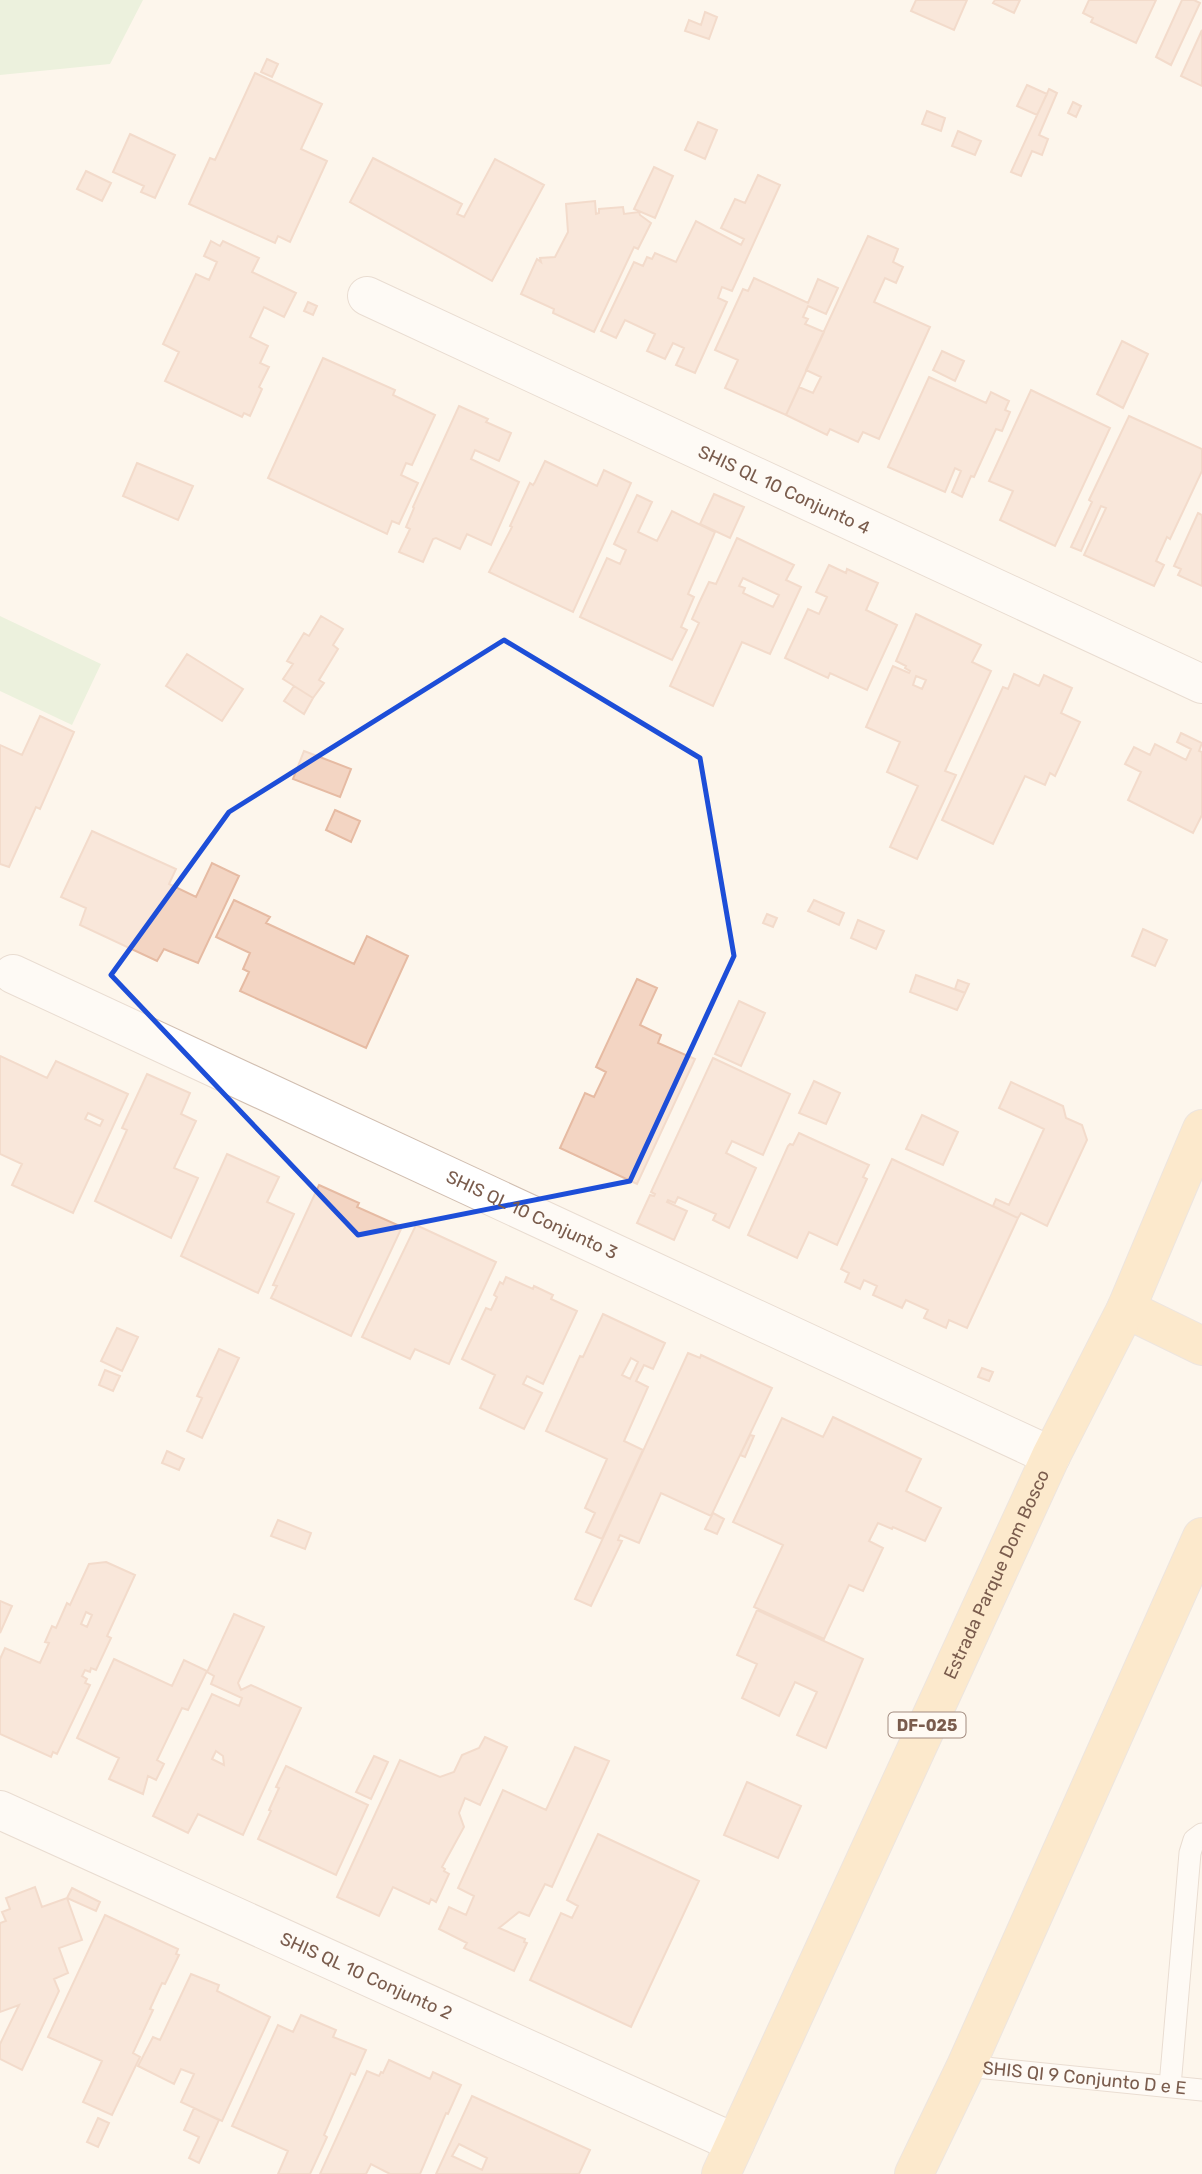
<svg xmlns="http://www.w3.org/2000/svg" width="1202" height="2174" font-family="Rubik,sans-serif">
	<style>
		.green { fill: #d8ecc9 }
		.building { fill: #f3d5c3; stroke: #e6bba3; stroke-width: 2; fill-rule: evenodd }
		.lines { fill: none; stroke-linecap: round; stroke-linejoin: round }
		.service-casing { stroke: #d1beb0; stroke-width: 23 }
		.minor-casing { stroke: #d1beb0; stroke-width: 40 }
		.primary-casing { stroke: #dad1cd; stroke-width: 40 }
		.service { stroke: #fff; stroke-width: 21 }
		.minor { stroke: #fff; stroke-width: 38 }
		.primary { stroke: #fbd9a5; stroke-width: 38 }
		.marked { fill: none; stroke: #1d4ed8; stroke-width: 5; stroke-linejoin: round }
		.labels { text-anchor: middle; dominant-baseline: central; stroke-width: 6; stroke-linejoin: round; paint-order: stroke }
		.shield { fill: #fffaf3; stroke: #a28b7f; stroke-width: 2 }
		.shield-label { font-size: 16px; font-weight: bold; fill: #7a5c4d }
		.street-label { font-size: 18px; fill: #7a5c4d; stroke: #fffaf3 }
	</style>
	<rect width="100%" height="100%" fill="#fdf6ec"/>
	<path class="green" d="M0,0H143L110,64L0,75Z
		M0,616L101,664L72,725L0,691Z"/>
	<path class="building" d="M916,0H967L954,30L911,11Z
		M995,0H1020L1014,13L993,3Z
		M1089,0H1156L1136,43L1091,22L1093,18L1083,13Z
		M1182,0H1194L1200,3L1171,65L1156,57Z
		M705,12L717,17L709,39L685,31L689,20L701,25Z
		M1202,30V86L1181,76Z
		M267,59L278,64L272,77L261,72Z
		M255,73L322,104L301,149L327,161L290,242L278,236L275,243L189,204L210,158L215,160Z
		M1027,85L1047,94L1037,115L1017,106Z
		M1049,89L1057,93L1039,135L1048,139L1042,155L1032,151L1021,176L1011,172Z
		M1073,102L1081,106L1076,117L1068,113Z
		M927,111L945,118L941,131L922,124Z
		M698,122L717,130L705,159L685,150Z
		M958,131L981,141L975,155L952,146Z
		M130,134L175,155L155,198L141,192L144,186L113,172Z
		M373,158L462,204L457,214L464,217L495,159L544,185L492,281L350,202Z
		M654,167L673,176L655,218L634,209Z
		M86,171L111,183L102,201L77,189Z
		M758,175L780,185L732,291L722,287L718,298L727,302L695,373L676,365L684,348L673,343L665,359L647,351L655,334L625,320L616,338L601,331L634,262L643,266L647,257L652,259L655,253L676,262L696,221L741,245L744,239L721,228L735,199L745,203Z
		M595,201L596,214L599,213V209L623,207L624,214L639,212L640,215L651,223L638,249L634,247L594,332L553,313L554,309L521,294L537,259L541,262L540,258L555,257L568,232L566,204Z
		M868,236L898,249L893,262L903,267L896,283L885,278L874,302L930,327L879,439L863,432L858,442L830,429L827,435L786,415L799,387L813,393L821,377L806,370Z
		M211,241L220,246L223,241L259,258L252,272L296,293L284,317L264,307L250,337L268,346L260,363L269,367L259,387L262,389L250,416L244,413L242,417L165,381L179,352L163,344L196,274L209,280L217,262L204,256Z
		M754,278L808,303L818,279L838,288L826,314L808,306L803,317L808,319L805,324L824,332L786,415L725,388L738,360L715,350L743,289L748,291Z
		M308,302L317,306L313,315L304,311Z
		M1122,341L1148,354L1123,408L1097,394Z
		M942,351L964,361L955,381L933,370Z
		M323,358L395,390L393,395L435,415L412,465L406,463L401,475L418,483L399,524L392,521L387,534L268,478Z
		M929,377L986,403L991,392L1009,401L1005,410L1010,412L1002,431L996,429L974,477L971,476L962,497L952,492L961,471L955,468L945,492L888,467Z
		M1031,390L1110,428L1055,546L1000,520L1013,491L989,481Z
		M459,406L488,419L486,422L511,433L499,461L475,450L471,459L519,482L491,545L467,534L460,549L436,538L433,539L423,562L399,552L410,529L406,527L414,508L413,507Z
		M1129,416L1202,449V471L1170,539L1167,537L1156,561L1164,565L1154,586L1084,555L1106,508L1101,506L1081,551L1071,547L1092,502L1089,500Z
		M545,461L597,486L604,470L631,483L573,612L489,572L512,527L510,526L530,483L533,485L535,482Z
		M137,463L193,486L178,520L123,496Z
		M714,494L744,507L730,538L700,524Z
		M637,495L652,502L638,532L657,541L672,511L715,532L688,594L694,597L681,627L687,630L672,660L580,617L607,558L620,564L626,550L614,544Z
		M1198,513L1202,515V586L1178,575L1181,569L1174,566Z
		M737,538L794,565L786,580L801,587L770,654L742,642L713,706L670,686L699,623L692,619L700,601L709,582L716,584ZM743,578L779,595L773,607L743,593L745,588L739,586Z
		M829,565L846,573L847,569L878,583L866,610L897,625L867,690L830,673L828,678L785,658L808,609L819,614L827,597L816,592Z
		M916,614L981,645L972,662L991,671L945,771L956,775L917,859L890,847L918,786L887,772L900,742L866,727L893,666L909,673L910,671L905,668L906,666L896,661ZM916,676L926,680L922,689L913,685Z
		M321,616L343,629L333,645L338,649L319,680L324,683L313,698L283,679L293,664L287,661L304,633L309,636Z
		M187,654L243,689L222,721L166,686Z
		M1014,674L1039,686L1044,675L1072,688L1061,713L1080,722L1055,776L1050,773L1045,785L1025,776L993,844L942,820L1003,687L1008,689Z
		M294,686L313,698L304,714L284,701Z
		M40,716L74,732L40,809L36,807L9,867L0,864V745L22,755Z
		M1181,733L1202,743L1199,751L1202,752V815L1193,833L1128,800L1141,772L1125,764L1134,747L1150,755L1155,744L1186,760L1191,749L1177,742Z
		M304,751L351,769L340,797L293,779Z
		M335,810L360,821L351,842L326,830Z
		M92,831L176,869L169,884L196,897L212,863L239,876L198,963L164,949L157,961L80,925L86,908L61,897Z
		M234,900L270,917L266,923L354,964L367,936L408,956L366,1048L240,991L249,972L243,969L250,953L216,937Z
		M814,900L844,913L839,925L808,911Z
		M767,914L777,918L773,927L763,923Z
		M858,920L884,931L876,949L851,938Z
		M1143,929L1167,940L1155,966L1132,956Z
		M916,975L965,993L957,1010L910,992Z
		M637,979L657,988L640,1025L661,1035L658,1043L695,1059L637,1184L560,1148L585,1093L594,1097L606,1072L596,1067Z
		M958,980L969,984L965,993L955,989Z
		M739,1001L765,1013L741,1066L715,1054Z
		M0,1056L47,1078L56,1061L128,1094L73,1213L12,1185L22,1164L0,1154ZM88,1113L103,1120L100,1126L85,1119Z
		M713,1058L790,1094L763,1155L732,1141L726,1153L756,1168L729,1228L713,1220L716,1214L678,1197L675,1203L668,1200L667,1202L687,1211L674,1240L637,1223L650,1195L654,1196L655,1194L651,1192Z
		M147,1074L190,1093L181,1114L196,1121L174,1168L198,1178L171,1238L95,1201L127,1130L122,1128Z
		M814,1081L840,1093L826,1124L799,1113Z
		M1011,1082L1063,1106L1066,1118L1082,1125L1087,1140L1047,1226L1021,1213L1018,1218L993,1206L996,1199L1009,1205L1044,1129L999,1108Z
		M922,1115L958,1132L943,1165L906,1149Z
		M799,1133L869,1165L863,1177L867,1179L837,1245L809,1232L797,1258L748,1235L788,1146L790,1144L793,1145Z
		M227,1154L279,1177L267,1202L294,1214L258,1293L181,1256Z
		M892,1159L1018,1218L967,1328L949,1320L946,1328L924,1318L928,1310L906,1300L902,1308L873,1295L877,1286L864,1280L860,1289L845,1282L849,1273L841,1269Z
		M319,1185L359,1203L357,1207L402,1227L351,1336L271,1298L277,1286L273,1285Z
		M416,1225L496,1262L449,1364L415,1349L410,1359L362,1337Z
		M506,1277L533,1289L534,1286L553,1295L551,1299L577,1311L543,1384L527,1376L523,1384L542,1393L524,1429L480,1408L495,1375L462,1359L486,1308L491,1310L497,1297L494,1295L500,1282L503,1284Z
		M603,1314L665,1343L653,1369L644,1365L636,1381L648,1387L624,1441L643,1450L602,1539L586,1532L595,1513L585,1508L607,1459L546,1431L580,1356L583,1357ZM631,1358L638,1362L630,1379L622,1375Z
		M117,1328L138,1337L122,1371L101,1361Z
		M219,1349L239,1358L202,1438L187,1431L202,1398L197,1396Z
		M688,1353L700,1358L701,1355L772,1388L711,1516L661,1493L639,1543L620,1535L618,1540L622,1541L591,1606L575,1599Z
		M982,1368L993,1372L989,1381L978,1377Z
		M105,1370L120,1376L113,1391L99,1385Z
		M833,1417L921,1459L906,1491L941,1508L925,1541L893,1527L892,1529L878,1523L869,1541L883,1548L863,1591L849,1585L824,1639L754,1607L783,1545L733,1522L782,1418L823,1437Z
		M750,1435L754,1436L745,1457L740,1455Z
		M167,1451L184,1459L179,1470L162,1463Z
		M713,1513L724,1519L717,1534L705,1529Z
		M278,1520L311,1533L305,1549L271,1536Z
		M106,1562L135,1575L107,1636L111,1638L96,1670L91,1668L90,1672L85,1670L82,1676L87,1679L85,1683L90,1685L57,1754L53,1752L51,1757L0,1734V1659L5,1648L40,1663L49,1643L45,1642L52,1626L56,1628L67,1603L70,1605L89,1564ZM86,1612L92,1615L87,1627L81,1624Z
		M0,1601L12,1606L0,1633Z
		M757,1610L863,1659L826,1748L797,1735L817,1692L795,1682L779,1716L742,1698L757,1664L737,1655Z
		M234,1614L264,1627L238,1683L241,1690L251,1685L301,1708L243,1835L198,1814L188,1833L153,1816L212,1694L239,1706L242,1698L211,1684L214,1676L207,1672ZM216,1751L223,1756L224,1765L212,1759Z
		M114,1659L172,1686L184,1660L207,1671L188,1710L182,1708L157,1760L164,1764L156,1780L148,1776L143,1794L109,1779L119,1758L77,1738Z
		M485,1737L507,1747L480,1805L465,1798L459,1813L464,1827L442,1867L445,1869L444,1871L449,1874L436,1902L431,1899L429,1904L393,1887L379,1916L337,1897L400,1760L440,1777L454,1772L462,1755L479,1748Z
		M575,1747L609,1761L552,1887L545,1884L529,1916L519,1912L499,1928L525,1939L524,1942L527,1943L514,1971L464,1948L467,1943L439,1929L449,1907L466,1915L474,1896L458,1888L503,1790L546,1810Z
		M374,1756L388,1762L371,1799L356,1792Z
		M286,1766L368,1805L336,1875L258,1839L271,1811L269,1810L279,1788L276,1787Z
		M747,1782L801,1806L778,1858L724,1835Z
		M598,1834L699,1881L631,2027L530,1980L561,1913L572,1918L578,1906L567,1900Z
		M35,1887L42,1907L67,1898L82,1940L59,1948L68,1973L54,1979L59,1991L22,2070L0,2059V2044L19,2005L0,2012V1923L6,1921L2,1912L10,1909L6,1898Z
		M72,1888L100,1902L96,1911L67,1898Z
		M105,1915L178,1949L176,1954L179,1955L165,1984L162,1983L150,2009L153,2010L133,2053L140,2057L112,2115L83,2102L102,2061L48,2037Z
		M191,1974L219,1985L217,1991L270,2017L222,2121L181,2102L194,2074L181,2069L174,2084L138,2066L153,2037L160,2040Z
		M301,2015L336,2030L333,2037L366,2050L355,2075L351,2073L324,2135L327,2137L310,2174H278L288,2151L232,2126L278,2025L293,2032Z
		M389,2060L430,2079L433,2072L461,2085L448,2114L446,2113L420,2174H390L371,2164L366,2174H320L367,2071L379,2076L381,2072L383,2073Z
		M472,2096L590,2150L579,2174H436ZM459,2144L487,2158L482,2170L452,2156Z
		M194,2108L219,2120L199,2163L189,2158L199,2137L184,2130Z
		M98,2118L109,2123L98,2147L87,2142Z"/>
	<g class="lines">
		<defs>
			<g id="service">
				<path id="s1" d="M966,2066L1202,2090"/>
				<path d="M1170,2086L1190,1853L1194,1840L1202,1834"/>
			</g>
			<g id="minor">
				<path id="s2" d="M367,296L1202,684"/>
				<path id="s3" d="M13,974L1051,1456"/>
				<path id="s4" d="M0,1810L735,2143"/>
			</g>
			<g id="primary">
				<path d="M1126,1309L1202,1346"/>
				<path id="s5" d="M721,2174L1051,1456L1126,1309L1202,1129"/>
				<path d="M914,2174L966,2066L1202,1537"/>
			</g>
		</defs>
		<use href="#service" class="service-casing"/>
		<use href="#minor" class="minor-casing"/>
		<use href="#primary" class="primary-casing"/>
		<use href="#service" class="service"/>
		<use href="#minor" class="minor"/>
		<use href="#primary" class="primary"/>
	</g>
	<path d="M0 0H1202V2174H0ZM504,640L700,758L734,956L630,1181L358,1235L111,975L229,812Z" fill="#fdf6ec" fill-opacity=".55" fill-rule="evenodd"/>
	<path class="marked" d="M504,640L700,758L734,956L630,1181L358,1235L111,975L229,812Z"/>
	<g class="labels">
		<rect class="shield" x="888.5" y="1712.5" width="77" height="25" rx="5"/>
		<g class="shield-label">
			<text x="927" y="1725">DF-025</text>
		</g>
		<g class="street-label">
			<text stroke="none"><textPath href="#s2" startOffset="460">SHIS QL 10 Conjunto 4</textPath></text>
			<text stroke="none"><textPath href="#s3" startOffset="572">SHIS QL 10 Conjunto 3</textPath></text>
			<text stroke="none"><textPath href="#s5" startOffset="660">Estrada Parque Dom Bosco</textPath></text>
			<text stroke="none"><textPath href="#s4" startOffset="402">SHIS QL 10 Conjunto 2</textPath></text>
			<text stroke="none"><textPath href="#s1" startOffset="119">SHIS QI 9 Conjunto D e E</textPath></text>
		</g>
	</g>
</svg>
